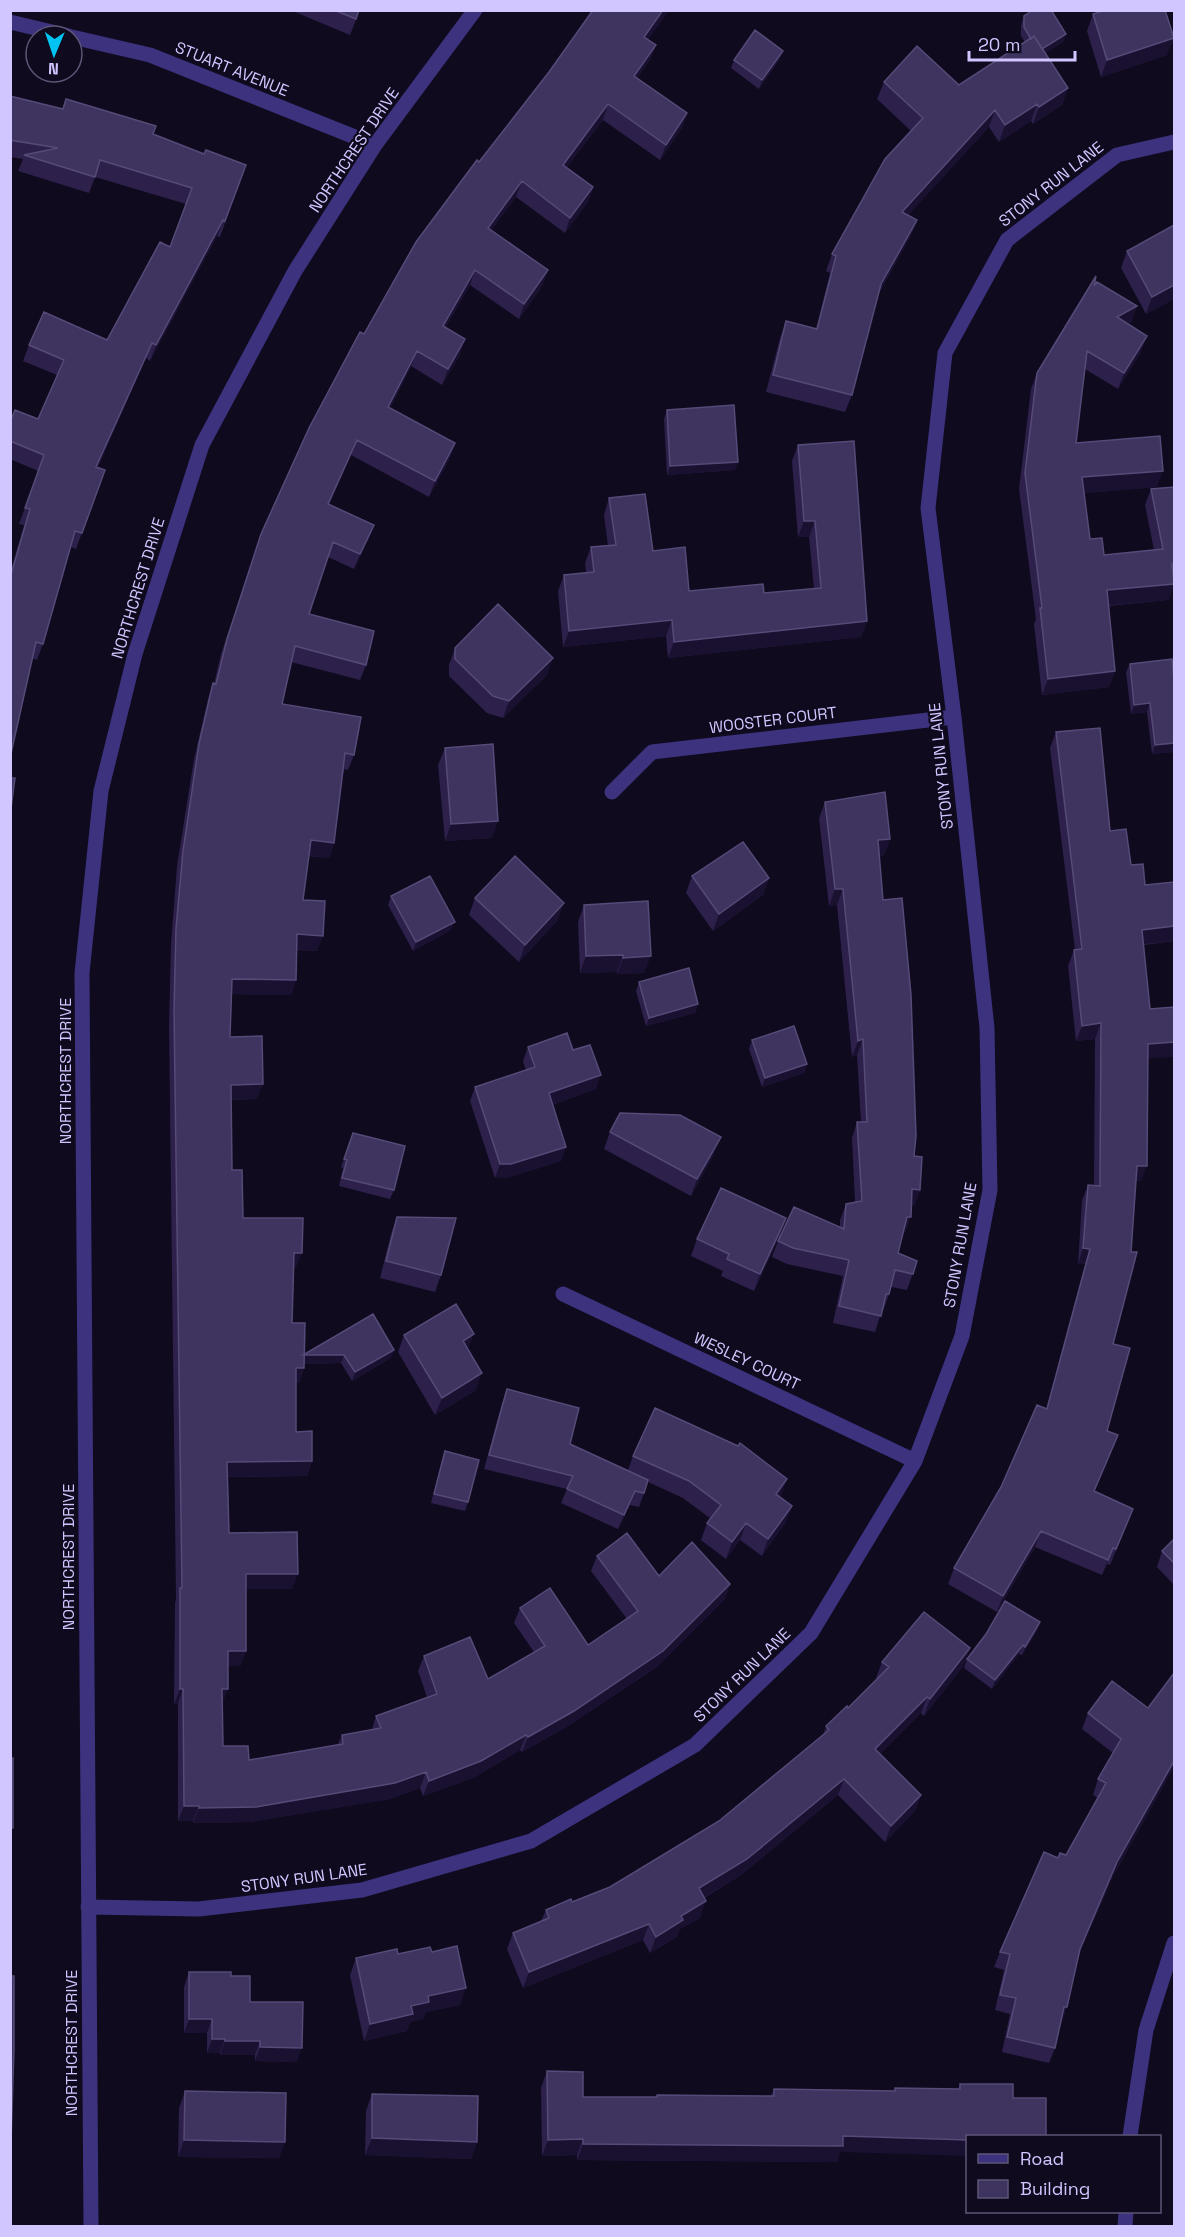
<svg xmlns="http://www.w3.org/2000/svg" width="1185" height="2237" font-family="'Space Grotesk',sans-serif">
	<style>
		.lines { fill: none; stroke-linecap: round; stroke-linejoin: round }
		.minor { stroke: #3c327e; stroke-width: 15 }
		.wall { fill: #2d214c }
		.shaded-wall { fill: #1a1131 }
		.building { fill: #3f335f; stroke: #564a78; stroke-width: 1.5 }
		.labels { text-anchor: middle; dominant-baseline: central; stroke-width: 4.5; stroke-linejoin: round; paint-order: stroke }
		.street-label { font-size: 16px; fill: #d1c6ff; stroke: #0f0a1d }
	</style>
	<rect width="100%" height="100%" fill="#0f0a1d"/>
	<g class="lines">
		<path class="minor" d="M10,22L69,36
			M72,37L150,55L375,145
			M612,792L652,752L954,717
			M563,1294L915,1461
			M88,1907L199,1909L362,1890L531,1841L695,1745L811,1633L915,1461L962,1336L990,1190L987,1028L954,717L928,508L945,353L1007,240L1117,155L1174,142
			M1130,2136L1146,2030L1174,1943
			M91,2226L82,973L101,791L135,654L202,445L295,271L375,145L475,10
			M1125,2226L1126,2212"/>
	</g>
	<path class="wall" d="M290,10H360L350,35Z
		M669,10L648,39L656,45L650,60L637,78L687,113L682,128L660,160L603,120L567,167L593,187L588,202L565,233L516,197L491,230L543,285L519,319L470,285L445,328L460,355L442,385L411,366L390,408L455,443L450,458L429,497L351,455L329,505L374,525L368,540L354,569L328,557L309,614L366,665L360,680L291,662L282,704L354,755L348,770L344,769L334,843L329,858L309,856L303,900L317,951L297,950L296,980L291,995L232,994L230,1037L257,1099L231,1100L232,1170L243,1218L296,1268H294L292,1323L304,1354L373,1314L391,1358L352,1381L341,1363L304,1364V1368L299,1383H296V1432L312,1461L307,1476L228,1477L229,1533L292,1589H246V1651L240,1666H228L222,1705L223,1746L249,1760L338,1744L342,1735L372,1729L376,1716L427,1697L418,1671L424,1656L488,1679L534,1652L514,1623L520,1608L588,1645L627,1619L591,1571L597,1556L659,1576L730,1584L725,1599L657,1667L568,1726L522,1752L520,1750L475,1777L423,1796L420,1788L390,1799L250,1822L193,1823V1821H178V1704H174L175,1603L176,1599L169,1026L171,944L177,866L194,759L208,699L213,683L214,684L221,654L261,534L364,334L479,162Z
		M1093,14L1167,55L1101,77L1087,31Z
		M1024,16L1066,34L1063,42L1045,53L1068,88L1062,105L1033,124L1031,121L999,142L989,127L908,215L917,220L910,237L878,295L852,395L845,412L766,392L780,338L786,321L816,329L830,273L826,271L832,254L911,131L877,99L884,82L959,85L1025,42L1021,36V25Z
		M780,59L759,89L731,68L734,60Z
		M10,96L63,109L66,99L204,154L246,165L220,237L217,236L150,361L146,358L98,467L105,470L76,549L71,547L43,644L37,660L32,658L10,758V573L24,525L19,524L38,471L10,459V422L38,419L57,375L23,361L29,345L107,340L170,247L186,204L95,177L89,193L18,171L23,159L10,157Z
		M1174,225V299L1146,314L1121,268L1127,251Z
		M1094,286L1137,306L1131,322L1128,324L1141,352L1118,389L1085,369L1076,443L1157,487L1084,493L1090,539L1104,555L1154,550L1145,505L1151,489L1174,584L1168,600L1109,606L1115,671L1109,687L1042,695L1034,624L1036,619L1019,489L1031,389L1037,373Z
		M667,410L738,462L735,470L667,475L664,419Z
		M798,445L867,621L861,637L668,658L666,636L563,647L558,591L564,575L586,572L585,563L591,547L608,546L604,515L609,498L653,551L689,591L764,593L814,589L809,537H798L792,461Z
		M455,648L547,675L503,718L487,713L449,676V665Z
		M1130,664L1174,752L1152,754L1147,712L1131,714L1126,672Z
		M1056,732L1110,831L1131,865L1145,885L1174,882V941L1144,945L1148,1059L1141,1181H1136L1113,1344L1107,1431L1118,1435L1094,1492L1127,1524L1110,1565L1107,1564L1102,1575L1035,1547L997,1612L948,1584L954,1568L1046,1409L1085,1264H1078L1082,1201L1088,1185L1094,1186L1095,1039L1076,1041L1068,966L1074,950H1075L1050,748Z
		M445,748L492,838L445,841L438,765Z
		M825,802L890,839L884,855L879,856L883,900L914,1156L920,1190L914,1206H911L905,1233H903L898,1253L917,1261L907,1290L891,1287L889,1294L883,1311L882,1310L875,1332L833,1323L843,1276L787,1264L772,1257L778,1241L840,1227V1220L846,1204L855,1202L852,1138L857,1122H861L857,1055L852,1057L837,905L829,906L819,818Z
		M692,876L769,878L763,895L713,931L686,893Z
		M391,896L451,930L413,951L388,905Z
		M475,898L558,920L519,962L469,915Z
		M584,905L644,973L617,974V972L580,973L578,922Z
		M639,982L698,1004L695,1013L646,1026L636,991Z
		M752,1040L807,1064L804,1073L762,1087L749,1049Z
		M528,1047L573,1050L596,1089L552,1105L566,1147L561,1161L506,1178H495L470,1101L475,1087L526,1070L523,1061Z
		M610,1132L714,1154L691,1196L604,1149Z
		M353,1133L394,1190L390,1199L339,1186L343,1168L341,1167Z
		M397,1217L441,1275L435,1292L380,1278L391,1234Z
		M780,1235L754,1291L721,1276L723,1271L691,1256L697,1239Z
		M404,1335L476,1390L435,1415L398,1352Z
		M507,1389L570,1444L628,1470L633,1456L787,1479L780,1497L792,1506L785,1523L762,1556L740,1540L726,1559L701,1540L707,1523L711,1519L683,1498L648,1482L639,1507L630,1505L618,1529L561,1503L567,1489L484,1469L502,1403Z
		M445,1451L468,1502L465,1511L431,1503L442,1460Z
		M1174,1539V1585L1157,1567L1162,1551Z
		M1037,1631L1022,1655L1019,1654L992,1689L964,1668L967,1659Z
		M970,1648L964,1665L924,1716L921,1713L880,1754L921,1795L915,1811L885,1842L838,1795L741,1875L704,1898L700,1918L680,1929L677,1937L650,1953L643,1940L523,1988L507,1949L513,1933L541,1921L546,1910L572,1902L610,1887L719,1821L823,1735L826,1726L848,1708L877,1679L876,1678L882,1662Z
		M1174,1673V1767L1112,1878L1079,1954L1067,2007L1061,2023L1055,2048L1049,2063L1002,2052L1010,2014L995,2010L1004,1970L994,1967L1000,1952L1058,1858L1066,1855L1098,1798L1093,1795L1098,1779L1113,1753L1082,1729L1088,1713L1148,1708Z
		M432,1952L460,2005L426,2012L423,2019L410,2022L407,2031L364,2041L350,1975L356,1958Z
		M189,1972L231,1976L250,2002L297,2062L255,2061V2055H220V2053H207V2033H184V1987Z
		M547,2071L583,2097H657V2095L771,2096L774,2089L894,2091L895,2088L958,2089L960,2084H1013L840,2152L837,2162L577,2160V2155L542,2156L541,2088Z
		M185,2091L285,2142L279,2158L178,2157L179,2108Z
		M372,2094L477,2142L471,2159L365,2155L366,2111Z"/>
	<path class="shaded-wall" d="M663,10H669L638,52L644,37Z
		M1066,34L1063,42L1036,60L1039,51Z
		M1174,38L1167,55L1101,77L1107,60Z
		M656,45L650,60L628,91L634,76Z
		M783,51L780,59L759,89L762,80Z
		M1068,88L1062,105L1033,124L1039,107Z
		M608,104L603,120L557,180L563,165Z
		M1037,104L1031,121L999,142L1005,125Z
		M995,110L989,127L896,229L902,212Z
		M687,113L682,128L660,160L666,145Z
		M522,181L516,197L482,243L488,228Z
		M593,187L588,202L565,233L570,218Z
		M223,220L217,236L150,361L156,345Z
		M917,220L910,237L874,301L881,284Z
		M475,270L470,285L437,341L443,326Z
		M548,270L543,285L519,319L524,304Z
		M1174,285V299L1146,314L1152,297Z
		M1137,306L1131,322L1111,333L1117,317Z
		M1147,336L1141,352L1118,389L1124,373Z
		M465,339L460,355L442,385L448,369Z
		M152,343L146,358L91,483L96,467Z
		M417,351L411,366L382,423L388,407Z
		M357,440L351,455L322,519L328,504Z
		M455,443L450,458L429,497L435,481Z
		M738,462L735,470L667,475L670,466Z
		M1163,471L1157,487L1077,494L1082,477Z
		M804,521H815L809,537H798Z
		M374,525L368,540L354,569L360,554Z
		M1172,564H1174V579L1166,581Z
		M1174,584L1168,600L1101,606L1107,590Z
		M672,620L666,636L563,647L569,631Z
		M867,621L861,637L668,658L674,642Z
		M553,658L547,675L503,718L509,701Z
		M1115,671L1109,687L1042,695L1048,679Z
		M1150,703L1147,712L1131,714L1134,705Z
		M1174,743V752L1152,754L1155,745Z
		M498,821L492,838L445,841L451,824Z
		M890,839L884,855L872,857L878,840Z
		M311,840L334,843L329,858L305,855Z
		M769,878L763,895L713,931L719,914Z
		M835,889H843L837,905L829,906Z
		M564,903L558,920L519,962L525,945Z
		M455,922L451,930L413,951L416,942Z
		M1174,926V941L1136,945L1142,930Z
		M297,934L323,936L317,951L292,949Z
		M623,955L617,972L580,973L586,956Z
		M651,956L644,973L617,974L623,958Z
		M232,979L296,980L291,995L227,994Z
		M698,1004L695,1013L646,1026L649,1018Z
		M1101,1023L1095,1039L1076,1041L1082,1026Z
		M863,1039L857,1055L852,1057L858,1041Z
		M1174,1042V1057L1142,1059L1148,1044Z
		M807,1064L804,1073L762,1087L765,1078Z
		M601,1075L596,1089L544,1108L549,1093Z
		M263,1084L257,1099L225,1100L231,1085Z
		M721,1137L714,1154L691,1196L697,1179Z
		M566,1147L561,1161L506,1178H495L500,1164Z
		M1137,1166H1147L1141,1181H1131Z
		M912,1189L920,1190L914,1206H906Z
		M907,1217H911L905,1233H901Z
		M786,1218L780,1235L754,1291L760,1274Z
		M1083,1248L1090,1249L1085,1264H1078Z
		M294,1253H302L296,1268H289Z
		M474,1334L467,1351L463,1341Z
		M394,1350L391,1358L352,1381L355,1372Z
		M303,1355H344L341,1363L300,1364Z
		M296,1368H304L299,1383H291Z
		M482,1373L476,1390L435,1415L442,1398Z
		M1118,1435L1112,1451L1088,1507L1094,1491Z
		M312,1461L307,1476L222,1477L227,1462Z
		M787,1479L781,1495L770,1511L776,1494Z
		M635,1491L630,1505L618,1529L624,1515Z
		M792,1506L785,1523L762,1556L768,1539Z
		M746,1523L740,1540L726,1559L732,1542Z
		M1041,1531L1035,1547L997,1612L1003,1596Z
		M1113,1548L1107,1564L1102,1575L1108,1560Z
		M246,1574H298L292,1589H241Z
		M730,1584L725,1599L657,1667L568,1726L522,1752L528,1737Z
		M1040,1622L1037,1631L1022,1655L1025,1647Z
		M1023,1645L1019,1654L992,1689L995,1680Z
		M970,1648L964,1665L924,1716L930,1699Z
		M228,1651H246L240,1666H223Z
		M180,1689H183L178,1704H174Z
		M222,1689H228L222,1705Z
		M927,1697L921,1713L869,1765L875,1749Z
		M526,1735L520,1750L475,1777L423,1796L429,1781Z
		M1174,1761V1767L1112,1878L1074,1965L1080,1949L1117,1862Z
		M426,1772L420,1788L390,1799L250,1822L193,1823L199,1808Z
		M844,1779L838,1795L741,1875L693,1904L699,1888Z
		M921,1795L915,1811L885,1842L891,1826Z
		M184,1806H199L193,1821H178Z
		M706,1901L700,1918L680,1929L677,1937L650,1953L656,1937L681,1916Z
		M649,1924L643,1940L523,1988L529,1972Z
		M466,1988L460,2005L426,2012L423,2019L410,2022L407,2031L364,2041L370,2024L411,2006L428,1996Z
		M1064,2007H1067L1061,2023Z
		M189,2019H212L207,2033H184Z
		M212,2039H225L220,2053H207Z
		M225,2041H260L255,2055H220Z
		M260,2047L302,2048L297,2062L255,2061Z
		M843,2136L968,2140V2156L840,2152L837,2162L577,2160L583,2144Z
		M372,2138L477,2142L471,2159L365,2155Z
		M583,2139L577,2155L542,2156L548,2140Z
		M184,2140L285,2142L279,2158L178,2157Z"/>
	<path class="building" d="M334,10H359L356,19Z
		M593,10H663L644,37L656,45L634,76L687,113L666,145L608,104L563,165L593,187L570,218L522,181L488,228L548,270L524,304L475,270L443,326L465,339L448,369L417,351L388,407L455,443L435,481L357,440L328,504L374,525L360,554L333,542L309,614L374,631L366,665L295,646L282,704L361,717L354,755L345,753L334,843L311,840L303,900L325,901L323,936L297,934L296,980L232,979L230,1037L262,1036L263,1084L231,1085L232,1170H242L243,1218H303L302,1253H294L292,1323H305L304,1368H296V1432L312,1431V1461L227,1462L229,1533L297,1532L298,1574H246V1651H228V1689H222L223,1746H248L249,1760L343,1744L342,1735L381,1728L376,1716L437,1694L424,1656L470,1637L488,1679L545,1646L520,1608L550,1588L588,1645L638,1611L597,1556L627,1533L659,1576L692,1542L730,1584L663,1651L574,1711L528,1737L526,1735L481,1761L429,1781L426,1772L395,1783L256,1807L199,1808V1806H184L183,1689H180V1588H182L174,1011L176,929L183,851L199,744L213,683L216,684L227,639L261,534L309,428L360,332L364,334L416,242L477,160L479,162L549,72Z
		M1033,10H1051L1066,34L1042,49L1034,36L1031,39L1024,27V16Z
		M1105,10H1165L1174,38L1107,60L1093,14Z
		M755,30L783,51L762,80L734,60Z
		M1034,36L1068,88L1039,107L1037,104L1005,125L995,110L902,212L917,220L881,284L852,395L773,375L786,321L817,329L836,256L832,254L885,159L923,118L884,82L917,46L959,85Z
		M10,96L63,109L66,99L156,126L153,134L204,154L206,150L246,165L225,221L223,220L156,345L152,343L96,467L105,470L82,533L75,531L43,644L36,642L10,758V578L30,509L25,508L44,455L10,441V422L15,410L38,419L64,360L29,345L44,312L107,340L160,242L170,247L192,188L100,160L95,177L24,155L58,148L10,140Z
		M1174,225V285L1152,297L1127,251Z
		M1096,276L1094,286L1097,282L1137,306L1117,317L1147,336L1124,373L1087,351L1076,443L1160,436L1163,471L1082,477L1090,539L1102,538L1104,555L1163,549L1151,489L1174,487V564H1172L1174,584L1107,590L1115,671L1048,679L1040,608H1042L1025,473L1037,373Z
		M734,405L738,462L670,466L667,410Z
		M854,441L867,621L674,642L672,620L569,631L564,575L594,572L591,547L616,545L609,498L645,494L653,551L685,547L689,591L763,584L764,593L821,588L815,521H804L798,445Z
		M498,604L553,658L509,701L493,696L455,659V648Z
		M1172,659L1174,681V743L1155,745L1150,703L1134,705L1130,664Z
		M1100,728L1110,831L1126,829L1131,865L1143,864L1145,885L1174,882V926L1142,930L1150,1009L1174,1007V1042L1148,1044L1147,1166H1137L1131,1252H1137L1113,1344L1130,1348L1107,1431L1118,1435L1094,1491L1133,1509L1116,1549L1113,1548L1108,1560L1041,1531L1003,1596L954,1568L1001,1487L1037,1405L1047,1409L1090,1249L1083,1248L1088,1185L1100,1186L1101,1023L1082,1026L1074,950L1082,949L1056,732Z
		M493,744L498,821L451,824L445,748Z
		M10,778H15L10,816Z
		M885,792L890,839L878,840L883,900L902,898L911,995L916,1136L914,1156L922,1157L920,1190L912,1189L911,1217H907L898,1253L917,1261L913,1274L895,1270L889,1294H886L881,1316L839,1306L849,1260L793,1248L778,1241L794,1207L844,1229L846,1204L862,1201L857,1122H867L863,1039L858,1041L843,889H835L825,802Z
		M743,842L769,878L719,914L692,876Z
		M515,856L564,903L525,945L475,898Z
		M430,876L455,922L416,942L391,896Z
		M648,901L651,956L623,958V955L586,956L584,905Z
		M689,968L698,1004L649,1018L639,982Z
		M794,1026L807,1064L765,1078L752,1040Z
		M567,1033L573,1050L590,1045L601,1075L549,1093L566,1147L511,1164H500L475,1087L535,1067L528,1047Z
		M620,1113L680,1115L721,1137L697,1179L610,1132Z
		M353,1133L405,1146L394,1190L342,1178L347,1160L344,1159Z
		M721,1188L786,1218L760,1274L727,1259L729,1254L697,1239Z
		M397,1217L456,1218L441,1275L386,1261Z
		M456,1304L474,1334L463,1341L482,1373L442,1398L404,1335Z
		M373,1314L394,1350L355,1372L344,1355H303Z
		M507,1389L579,1408L570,1444L648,1480L644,1493L635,1491L624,1515L567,1489L573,1476L489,1455Z
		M655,1408L738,1446L740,1443L787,1479L776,1494L792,1506L768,1539L746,1523L732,1542L707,1523L721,1505L689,1481L633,1456Z
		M445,1451L479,1460L468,1502L434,1494Z
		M1174,1539V1563L1162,1551Z
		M1005,1601L1040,1622L1025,1647L1023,1645L995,1680L967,1659L986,1634Z
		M924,1612L970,1648L930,1699L927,1697L875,1749L921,1795L891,1826L844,1779L747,1859L699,1888L706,1901L681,1916L683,1920L656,1937L649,1924L529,1972L513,1933L549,1918L546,1910L571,1899L572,1902L610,1887L719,1821L829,1730L826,1726L847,1706L848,1708L889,1667L882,1662Z
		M1174,1673V1761L1117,1862L1080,1949L1067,2007H1064L1055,2048L1007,2037L1016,1998L1000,1995L1010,1954L1000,1952L1044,1852L1058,1858L1060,1853L1066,1855L1106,1783L1098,1779L1121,1739L1088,1713L1112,1681L1148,1708Z
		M10,1758H13V1828H10Z
		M457,1946L466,1988L428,1996L429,2002L411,2006L413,2014L370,2024L356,1958L397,1949L398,1954L430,1947L432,1952Z
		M189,1972H231V1976H250V2002H303L302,2048L260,2047V2041H225V2039H212V2019H189Z
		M10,1976H14V2049L11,2142Z
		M547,2071L583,2072V2097H657V2095L774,2096V2089L895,2091V2088L960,2089V2084H1013V2098H1046V2136H968V2140L843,2136V2146L583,2144V2139L548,2140Z
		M185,2091L286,2093L285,2142L184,2140Z
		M372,2094L478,2096L477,2142L372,2138Z"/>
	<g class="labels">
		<g class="street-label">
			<text transform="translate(232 69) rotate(22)">STUART AVENUE</text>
			<text transform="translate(354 150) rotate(-56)">NORTHCREST DRIVE</text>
			<text transform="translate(1051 184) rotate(-38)">STONY RUN LANE</text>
			<text transform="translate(138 588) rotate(-73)">NORTHCREST DRIVE</text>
			<text transform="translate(773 720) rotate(-7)">WOOSTER COURT</text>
			<text transform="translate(941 766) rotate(-96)">STONY RUN LANE</text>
			<text transform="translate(65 1071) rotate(-90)">NORTHCREST DRIVE</text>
			<text transform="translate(960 1245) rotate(-80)">STONY RUN LANE</text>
			<text transform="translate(747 1361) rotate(25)">WESLEY COURT</text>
			<text transform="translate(68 1557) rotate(-90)">NORTHCREST DRIVE</text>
			<text transform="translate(742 1675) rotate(-44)">STONY RUN LANE</text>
			<text transform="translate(304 1878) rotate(-8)">STONY RUN LANE</text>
			<text transform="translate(71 2043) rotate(-90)">NORTHCREST DRIVE</text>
		</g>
	</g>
	<rect width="1185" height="2237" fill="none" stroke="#d1c6ff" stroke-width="24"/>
	<rect x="966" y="2135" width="195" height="78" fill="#0f0a1d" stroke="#5d5577" stroke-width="1.5"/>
	<rect x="978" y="2154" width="30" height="9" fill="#3c327e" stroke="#5d5577" stroke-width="1.5"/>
	<text x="1020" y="2165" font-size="18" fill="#d1c6ff">Road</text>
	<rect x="978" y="2180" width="30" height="18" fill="#3f335f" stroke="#5d5577" stroke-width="1.5"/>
	<text x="1020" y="2195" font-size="18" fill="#d1c6ff">Building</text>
	<g transform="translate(54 54) rotate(182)"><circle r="28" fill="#0f0a1d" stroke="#5d5577" stroke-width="1.5"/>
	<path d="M0-4.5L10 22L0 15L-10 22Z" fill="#00c3f1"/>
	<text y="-9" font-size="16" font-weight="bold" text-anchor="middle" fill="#d1c6ff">N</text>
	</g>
	<path d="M969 51v9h106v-9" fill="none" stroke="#d1c6ff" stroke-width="3"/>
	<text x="978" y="51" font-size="18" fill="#d1c6ff" stroke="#0f0a1d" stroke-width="4.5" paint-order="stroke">20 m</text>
</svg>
